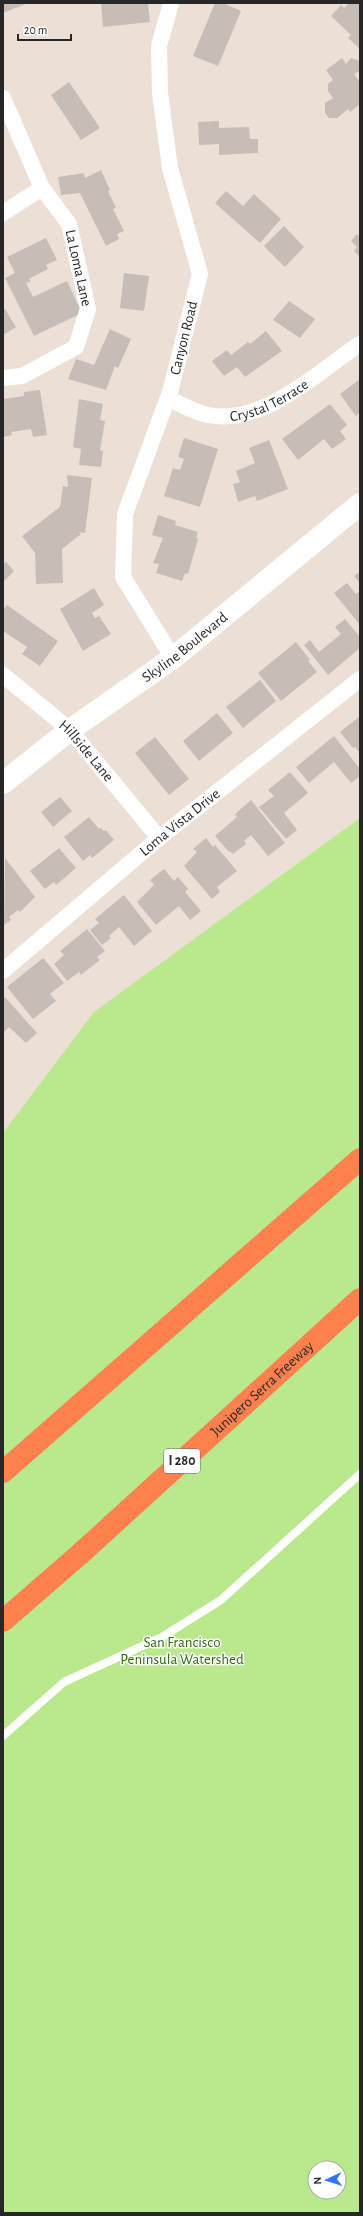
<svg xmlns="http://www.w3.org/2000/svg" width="363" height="2216" font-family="'Alegreya Sans',sans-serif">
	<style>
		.park { fill: #b9e98c; fill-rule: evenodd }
		.building { fill: #c6beb6 }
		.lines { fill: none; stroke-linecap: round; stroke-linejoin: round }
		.service { stroke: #fff; stroke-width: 8 }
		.minor { stroke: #fff; stroke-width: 16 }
		.secondary { stroke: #fff; stroke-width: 22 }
		.motorway { stroke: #ff814e; stroke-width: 22 }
		.labels { text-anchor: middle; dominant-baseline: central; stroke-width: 3; stroke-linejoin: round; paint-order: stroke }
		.shield { fill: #fff; stroke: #686868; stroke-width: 1 }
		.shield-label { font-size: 14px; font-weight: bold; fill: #272727 }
		.street-label { font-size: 15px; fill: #272727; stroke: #fff }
		.park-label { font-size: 15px; fill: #316a12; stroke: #fff }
	</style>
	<rect width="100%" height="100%" fill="#ecdfd6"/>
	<path class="park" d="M360,818V2213H3V1133L94,1012ZM315,2168H339V2192H315Z"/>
	<path class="building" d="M3,3H28L3,13Z
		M101,3H148L150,22L103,27Z
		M215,3H223L241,11L218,66L193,56Z
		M349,3H360L359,48L348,38L351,35L331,16L341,5L344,8Z
		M342,58L346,64L351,58L360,61V71L354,74L360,82V104L350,112L348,109L337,118H329L325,113V103L333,98L328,91V84L333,80L326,70Z
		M69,82L100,128L81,140L51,95Z
		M219,121V128L249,127L250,139H258V153L219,155V144L199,145L198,122Z
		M101,170L110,190L108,191L116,208L113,209L124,231L117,234L119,239L106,246L80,193L61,195L58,177L84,173L85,178Z
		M226,191L243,206L254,194L281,219L260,243L215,203Z
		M284,226L304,247L285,267L264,246Z
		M357,234L358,236L360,234V257L354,251L357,247L351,241Z
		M46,238L57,260L46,265L48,269L29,279L31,281L26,283L33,297L67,281L82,313L34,336L5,278L15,273L7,257Z
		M124,273L149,276L144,311L120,308Z
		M289,301L315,319L300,338L273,320Z
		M5,309L16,327L3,335V310Z
		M110,329L131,339L118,368L115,366L106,390L68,379L76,359L94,365Z
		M266,331L282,351L245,377L237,367L224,376L212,361L227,350L231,355L248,342L250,344Z
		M360,379V412L356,416L340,394Z
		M40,390L47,435L33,437L31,429L11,432L12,435L3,437V399L24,396V392Z
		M79,399L103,404L100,420L105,421L100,450L103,451L101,467L79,465L81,449L73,447Z
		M330,404L347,425L340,431L346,439L332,449L324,439L298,460L282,439Z
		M184,438L218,449L200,507L164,496L173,468L180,470L184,459L178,457Z
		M269,440L288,489L257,501L255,496L238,502L233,484L240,482L236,471L255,463L249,448Z
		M67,475L92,478L85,533L79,532L81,534L62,549L63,583L36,584L35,553L22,536L60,507L63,486L68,487Z
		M158,515L176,521L175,525L198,532L196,538L198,539L188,574L185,573L182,581L156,573L159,564L153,563L163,538L152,535Z
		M6,562L14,571L3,582V564Z
		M360,572V583L354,576Z
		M347,583L356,594L360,591V625L334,593Z
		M94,588L104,605L92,613L95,618L99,616L111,634L83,651L60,609Z
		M7,605L58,641L40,666L22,654L27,647L3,631V610Z
		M345,619L360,637V648L328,675L304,645L310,640L319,652L341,634L335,627Z
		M296,642L310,660L308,661L317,672L281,701L258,673Z
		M260,680L276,701L243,728L226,707Z
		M217,713L233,733L199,761L183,741Z
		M360,716V753L355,747L353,748L340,732Z
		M334,736L360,769V776L351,783L334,762L309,783L296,767Z
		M155,737L189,779L169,795L135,753Z
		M290,772L308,793L284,813L297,830L286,839L259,807L274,796L268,790Z
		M60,797L72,811L53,827L41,812Z
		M251,800L285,843L268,856L251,835L244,841L246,844L233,854L230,851L229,852L215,836L237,817L235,814Z
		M89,817L99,829L101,828L104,831L106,830L114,840L92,858L90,855L83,861L64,837Z
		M206,838L213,847L215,845L237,871L217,887L220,892L212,899L184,866L197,852L193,849Z
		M59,848L76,868L56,885L54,882L45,889L30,871Z
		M5,858L35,897L20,912L18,910L9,917L11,920L4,925Z
		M164,869L174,881L178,877L188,889L185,892L201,911L190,920L179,906L156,925L137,902L154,885L150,880Z
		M124,895L152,931L134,946L119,927L109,936L111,938L102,945L90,930L99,923L95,919Z
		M87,929L105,951L97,957L100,960L81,975L79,972L67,981L54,964L64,955L60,951Z
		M43,958L64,983L50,994L56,1001L33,1019L7,987Z
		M5,997L37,1033L26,1043L9,1027L3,1033V999Z"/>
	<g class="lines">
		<path class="service" d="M3,1736L64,1682L162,1637L221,1600L360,1474"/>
		<g class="minor">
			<path d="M171,3L159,46L160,93L170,168L200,274L170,392L125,514L123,577L173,658"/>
			<path id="s1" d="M3,98L42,188L69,224L88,309L76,347L22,376L3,378"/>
			<path d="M3,213L42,188"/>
			<path id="s2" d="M168,398C180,404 194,412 208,415C264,426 317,372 360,344"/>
			<path id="s3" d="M3,675L70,730L159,838"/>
			<path id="s4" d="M3,971L159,838L360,679"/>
		</g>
		<path class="secondary" id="s5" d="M3,783L70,730L173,658L360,504"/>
		<g class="motorway">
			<path d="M3,1472L360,1159"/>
			<path id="s6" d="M3,1621L79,1555L360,1299"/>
		</g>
	</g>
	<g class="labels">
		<rect class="shield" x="164" y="1449" width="36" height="24" rx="3"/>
		<g class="shield-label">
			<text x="182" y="1461">I 280</text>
		</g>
		<g class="street-label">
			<text stroke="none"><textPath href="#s1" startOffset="188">La Loma Lane</textPath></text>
			<text transform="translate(184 338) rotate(-76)">Canyon Road</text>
			<text stroke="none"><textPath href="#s2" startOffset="108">Crystal Terrace</textPath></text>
			<text stroke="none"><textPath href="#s5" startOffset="227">Skyline Boulevard</textPath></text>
			<text stroke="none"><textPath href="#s3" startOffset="113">Hillside Lane</textPath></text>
			<text stroke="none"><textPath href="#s4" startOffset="231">Loma Vista Drive</textPath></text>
			<text stroke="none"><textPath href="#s6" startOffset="348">Junipero Serra Freeway</textPath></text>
		</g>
		<g class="park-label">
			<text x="182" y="1642">San Francisco<tspan x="182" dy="17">Peninsula Watershed</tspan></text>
		</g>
	</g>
	<rect width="363" height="2216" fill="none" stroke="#272727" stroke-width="8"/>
	<g transform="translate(327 2180) rotate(266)"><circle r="19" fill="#ffffff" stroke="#a9a9a9"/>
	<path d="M0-3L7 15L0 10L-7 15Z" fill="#3075ff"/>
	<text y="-6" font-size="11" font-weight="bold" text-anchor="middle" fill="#272727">N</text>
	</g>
	<path d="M18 34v6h53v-6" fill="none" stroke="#272727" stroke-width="2"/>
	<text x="24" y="34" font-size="12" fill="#272727" stroke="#ffffff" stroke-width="3" paint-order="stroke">20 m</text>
</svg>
